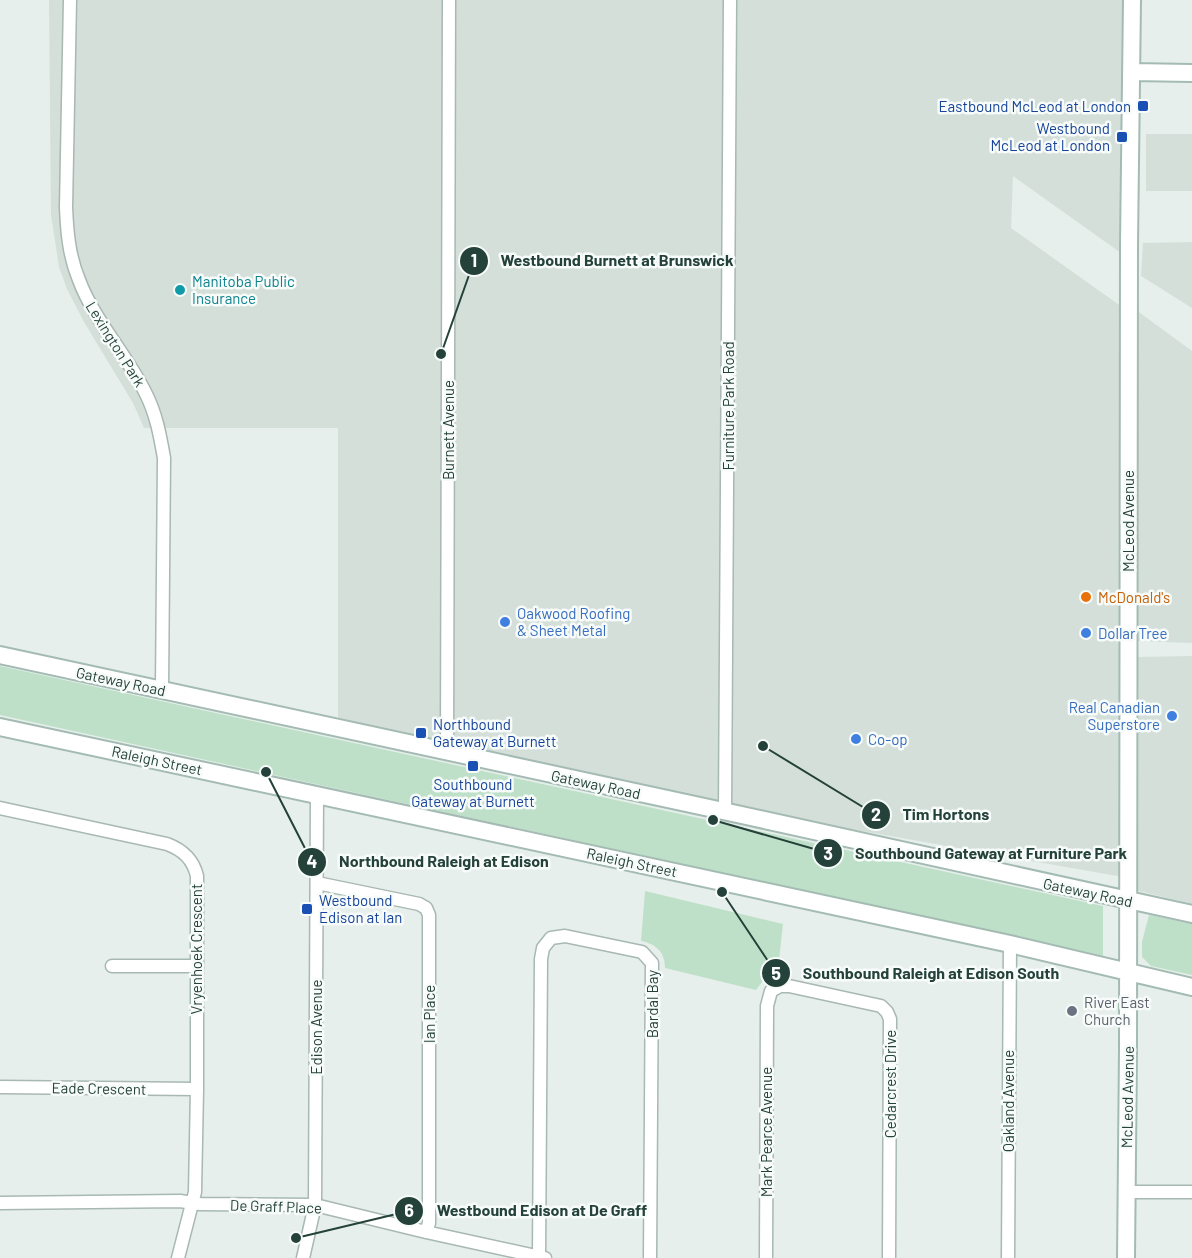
<svg xmlns="http://www.w3.org/2000/svg" width="1192" height="1258" font-family="Barlow,sans-serif">
	<style>
		.built { fill: #d4dfda }
		.green { fill: #bfe0c8 }
		.lines { fill: none; stroke-linecap: round; stroke-linejoin: round }
		.street-casing { stroke: #a8b8b2; stroke-width: 15 }
		.secondary-casing { stroke: #a4bbb3; stroke-width: 20 }
		.street { stroke: #fff; stroke-width: 12 }
		.secondary { stroke: #fff; stroke-width: 16 }
		.transit-dot { fill: #1a4fb4; stroke: #f7fbf9; stroke-width: 2 }
		.culture-dot { fill: #0f9aa8; stroke: #f7fbf9; stroke-width: 2 }
		.food-dot { fill: #e8710a; stroke: #f7fbf9; stroke-width: 2 }
		.shop-dot { fill: #3f7fe0; stroke: #f7fbf9; stroke-width: 2 }
		.worship-dot { fill: #6b7280; stroke: #f7fbf9; stroke-width: 2 }
		.labels { text-anchor: middle; dominant-baseline: central; stroke-width: 5; stroke-linejoin: round; paint-order: stroke }
		.transit-label { font-size: 15px; fill: #164399; stroke: #f7fbf9; text-anchor: end }
		.culture-label { font-size: 15px; fill: #0d838f; stroke: #f7fbf9; text-anchor: start }
		.street-label { font-size: 15px; fill: #24423a; stroke: #f7fbf9 }
		.food-label { font-size: 15px; fill: #c56008; stroke: #f7fbf9; text-anchor: start }
		.shop-label { font-size: 15px; fill: #366cbe; stroke: #f7fbf9; text-anchor: start }
		.worship-label { font-size: 15px; fill: #5b616d; stroke: #f7fbf9; text-anchor: start }
		.leader { fill: none; stroke: #24423a; stroke-width: 2 }
		.callout-dot { fill: #24423a; stroke: #f7fbf9; stroke-width: 2 }
		.mark-label { font-size: 18px; text-anchor: middle; font-weight: bold; fill: #fff }
		.callout-label { font-size: 16px; text-anchor: middle; font-weight: bold; fill: #24423a; stroke: #f7fbf9; stroke-width: 5; stroke-linejoin: round; paint-order: stroke }
	</style>
	<rect width="100%" height="100%" fill="#e6efeb"/>
	<path class="built" d="M49,0H1123L1121,253L1013,176L1011,228L1122,307L1123,877L731,808L733,706H722L721,805L338,722V428H144L133,403L84,322L67,289L59,267L51,215Z
		M1146,134H1192V191H1146Z
		M1192,242V308L1141,276L1143,243Z
		M1136,310L1192,351V643L1136,641Z
		M1192,656V904L1135,890L1137,657Z"/>
	<path class="green" d="M0,666L1103,906V956L0,715Z
		M645,891L783,924L778,970L765,978L756,990L665,968C665,952 656,944 641,941Z
		M1149,915L1192,924V975L1151,966L1142,957V942Z"/>
	<g class="lines">
		<defs>
			<path id="street" d="M70,0L66,207C67,232 69,256 79,280C94,320 126,354 145,392C156,413 160,435 164,458L162,689
				M447,751L449,0
				M0,808L167,844C183,850 193,859 197,876V1089L195,1192L178,1258
				M725,812L730,0
				M317,883L419,904L426,908L429,915V1223L426,1232
				M112,966H196
				M0,1087L197,1089
				M1126,1192H1192
				M0,1203L180,1201L200,1204L315,1205L426,1232L545,1258
				M539,1257L541,959L543,948L551,938L565,936L642,952L652,963L650,1258
				M303,1258L315,1205L317,794
				M766,1258L767,1006L771,991L780,986H789L881,1006L887,1012L890,1019L889,1258
				M1008,1258L1010,944"/>
			<path id="secondary" d="M1132,72L1192,73
				M0,655L737,814L1192,914
				M0,727L1010,944L1192,987
				M1126,1258L1128,1050L1129,244L1132,0"/>
		</defs>
		<use href="#street" class="street-casing"/>
		<use href="#secondary" class="secondary-casing"/>
		<use href="#street" class="street"/>
		<use href="#secondary" class="secondary"/>
	</g>
	<g class="transit-dot">
		<rect x="1137" y="100" width="12" height="12" rx="3"/>
		<rect x="1116" y="131" width="12" height="12" rx="3"/>
		<rect x="415" y="727" width="12" height="12" rx="3"/>
		<rect x="467" y="760" width="12" height="12" rx="3"/>
		<rect x="301" y="903" width="12" height="12" rx="3"/>
	</g>
	<circle class="culture-dot" cx="180" cy="290" r="6"/>
	<circle class="food-dot" cx="1086" cy="597" r="6"/>
	<g class="shop-dot">
		<circle cx="505" cy="622" r="6"/>
		<circle cx="1086" cy="633" r="6"/>
		<circle cx="1172" cy="716" r="6"/>
		<circle cx="856" cy="739" r="6"/>
	</g>
	<circle class="worship-dot" cx="1072" cy="1011" r="6"/>
	<g class="labels">
		<g class="transit-label">
			<text x="1131" y="106">Eastbound McLeod at London</text>
			<text x="1110" y="128">Westbound<tspan x="1110" dy="17">McLeod at London</tspan></text>
			<text x="433" y="724" text-anchor="start">Northbound<tspan x="433" dy="17">Gateway at Burnett</tspan></text>
			<text x="473" y="784" text-anchor="middle">Southbound<tspan x="473" dy="17">Gateway at Burnett</tspan></text>
			<text x="319" y="900" text-anchor="start">Westbound<tspan x="319" dy="17">Edison at Ian</tspan></text>
		</g>
		<g class="culture-label">
			<text x="192" y="281">Manitoba Public<tspan x="192" dy="17">Insurance</tspan></text>
		</g>
		<g class="street-label">
			<text transform="translate(116 344) rotate(58)">Lexington Park</text>
			<text transform="translate(728 406) rotate(-90)">Furniture Park Road</text>
			<text transform="translate(448 430) rotate(-90)">Burnett Avenue</text>
			<text transform="translate(1128 521) rotate(-90)">McLeod Avenue</text>
			<text transform="translate(121 681) rotate(12)">Gateway Road</text>
			<text transform="translate(157 760) rotate(12)">Raleigh Street</text>
			<text transform="translate(596 784) rotate(12)">Gateway Road</text>
			<text transform="translate(632 862) rotate(12)">Raleigh Street</text>
			<text transform="translate(1088 892) rotate(12)">Gateway Road</text>
			<text transform="translate(196 949) rotate(-90)">Vryenhoek Crescent</text>
			<text transform="translate(652 1004) rotate(-90)">Bardal Bay</text>
			<text transform="translate(429 1014) rotate(-90)">Ian Place</text>
			<text transform="translate(316 1027) rotate(-90)">Edison Avenue</text>
			<text transform="translate(890 1084) rotate(-90)">Cedarcrest Drive</text>
			<text transform="translate(99 1088) rotate(1)">Eade Crescent</text>
			<text transform="translate(1127 1097) rotate(-89)">McLeod Avenue</text>
			<text transform="translate(1008 1101) rotate(-90)">Oakland Avenue</text>
			<text transform="translate(766 1132) rotate(-90)">Mark Pearce Avenue</text>
			<text transform="translate(276 1206) rotate(2)">De Graff Place</text>
		</g>
		<g class="food-label">
			<text x="1098" y="597">McDonald's</text>
		</g>
		<g class="shop-label">
			<text x="517" y="613">Oakwood Roofing<tspan x="517" dy="17">&amp; Sheet Metal</tspan></text>
			<text x="1098" y="633">Dollar Tree</text>
			<text x="1160" y="707" text-anchor="end">Real Canadian<tspan x="1160" dy="17">Superstore</tspan></text>
			<text x="868" y="739">Co-op</text>
		</g>
		<g class="worship-label">
			<text x="1084" y="1002">River East<tspan x="1084" dy="17">Church</tspan></text>
		</g>
	</g>
	<path class="leader" d="M441 354L474 261M763 746L876 815M713 820L828 853M266 772L312 862M722 892L776 973M296 1238L409 1211"/>
	<g class="callout-dot">
		<circle cx="441" cy="354" r="6"/>
		<circle cx="763" cy="746" r="6"/>
		<circle cx="713" cy="820" r="6"/>
		<circle cx="266" cy="772" r="6"/>
		<circle cx="722" cy="892" r="6"/>
		<circle cx="296" cy="1238" r="6"/>
		<circle cx="474" cy="261" r="15"/>
		<circle cx="876" cy="815" r="15"/>
		<circle cx="828" cy="853" r="15"/>
		<circle cx="312" cy="862" r="15"/>
		<circle cx="776" cy="973" r="15"/>
		<circle cx="409" cy="1211" r="15"/>
	</g>
	<g class="mark-label">
		<text x="474" y="267">1</text>
		<text x="876" y="821">2</text>
		<text x="828" y="860">3</text>
		<text x="312" y="868">4</text>
		<text x="776" y="980">5</text>
		<text x="409" y="1217">6</text>
	</g>
	<g class="callout-label">
		<text x="617" y="266">Westbound Burnett at Brunswick</text>
		<text x="946" y="820">Tim Hortons</text>
		<text x="991" y="859">Southbound Gateway at Furniture Park</text>
		<text x="444" y="867">Northbound Raleigh at Edison</text>
		<text x="931" y="979">Southbound Raleigh at Edison South</text>
		<text x="542" y="1216">Westbound Edison at De Graff</text>
	</g>
</svg>
